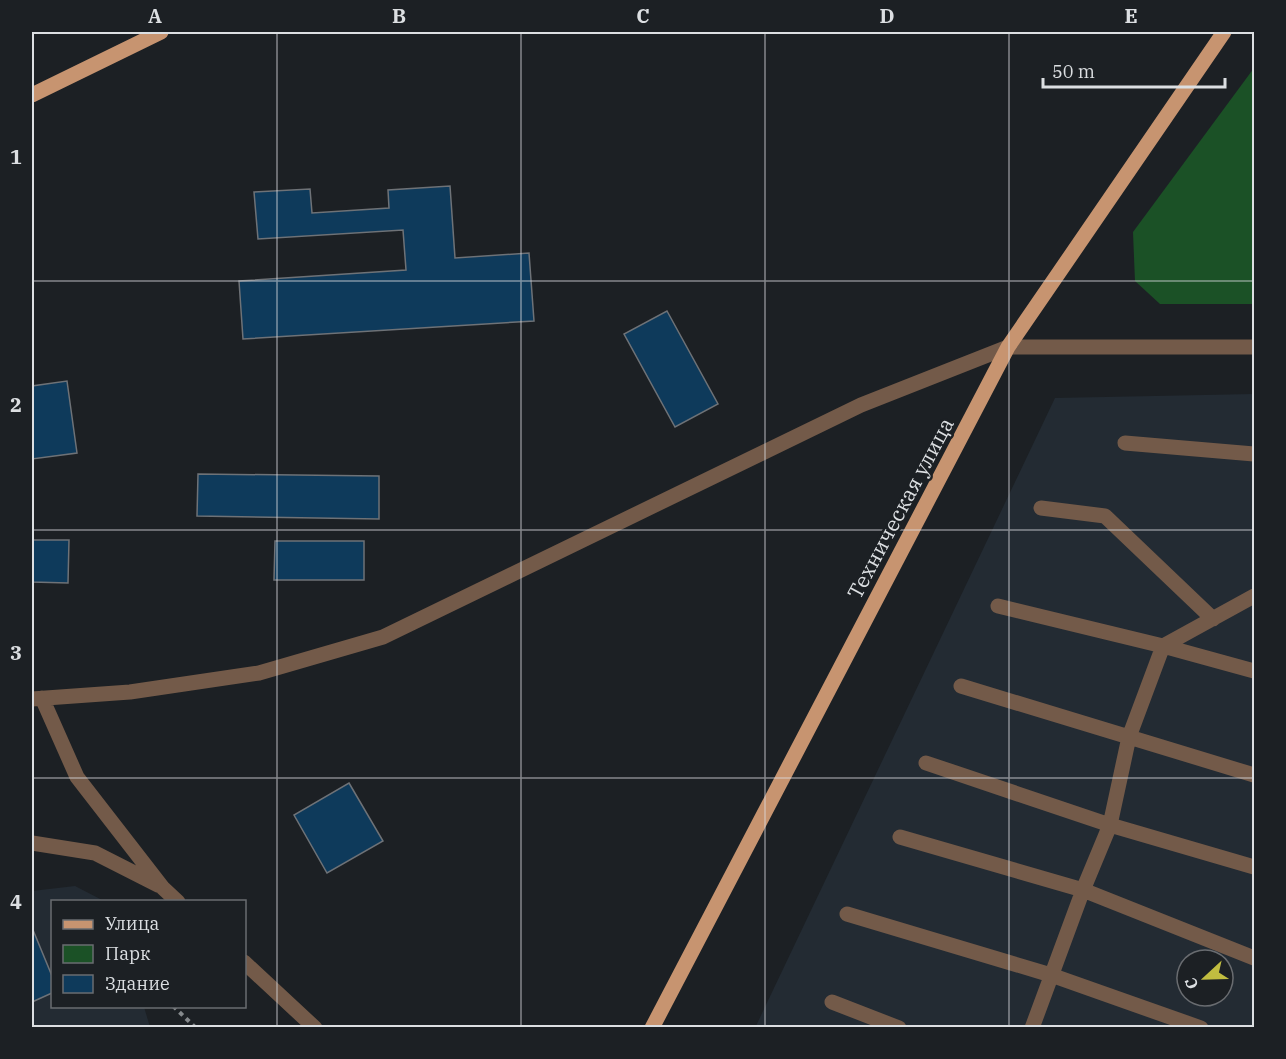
<svg xmlns="http://www.w3.org/2000/svg" width="1286" height="1059" font-family="'IBM Plex Serif',serif">
	<style>
		.built { fill: #232b33; fill-rule: evenodd }
		.green { fill: #1b5126 }
		.building { fill: #0e3a5b; stroke: #6e7277; stroke-width: 1.5 }
		.lines { fill: none; stroke-linecap: round; stroke-linejoin: round }
		.path { stroke: #85898c; stroke-width: 4; stroke-dasharray: 4.5 4.5; stroke-linecap: butt }
		.minor { stroke: #735a49; stroke-width: 15 }
		.major { stroke: #c79470; stroke-width: 15 }
		.grid { fill: none; stroke: #dcdfe2; stroke-width: 1.5; stroke-opacity: 0.55 }
		.labels { text-anchor: middle; dominant-baseline: central; stroke-width: 5; stroke-linejoin: round; paint-order: stroke }
		.street-label { font-size: 21px; fill: #dcdfe2; stroke: #1c2024 }
		.neatline { fill: none; stroke: #dcdfe2; stroke-width: 2 }
		.grid-label { font-size: 20px; text-anchor: middle; font-weight: bold; fill: #dcdfe2 }
	</style>
	<rect width="100%" height="100%" fill="#1c2024"/>
	<path class="built" d="M1254,394V1027L755,1028L1055,398ZM1187,960H1223V996H1187Z
		M75,886L104,901L52,902V1006L144,1007L150,1027H32V891Z"/>
	<path class="green" d="M1254,68V304H1160L1135,281L1133,232Z"/>
	<path class="building" d="M450,186L455,258L529,253L534,321L243,339L239,281L406,270L403,230L258,239L254,192L310,189L312,213L389,208L388,190Z
		M667,311L718,404L675,427L624,334Z
		M67,381L77,453L32,459V386Z
		M198,474L379,476V519L197,516Z
		M32,540H69L68,583L32,582Z
		M275,541H364V580H274Z
		M349,783L383,841L327,873L294,815Z
		M32,930H33L52,976V993L32,1002Z"/>
	<g class="lines">
		<path class="path" d="M173,1006L196,1028"/>
		<path class="minor" d="M1125,443L1254,454
			M1041,508L1105,516L1213,619
			M998,606L1163,646L1254,671
			M961,686L1254,775
			M42,698L77,777L163,888L178,902
			M32,699L130,692L259,673L383,637L861,405L1008,347H1254
			M926,763L1110,825L1254,867
			M900,837L1083,890L1254,958
			M32,843L95,853L158,885
			M847,914L1051,975L1201,1028
			M244,962L315,1028
			M832,1002L899,1028
			M1032,1028L1083,890L1110,825L1129,737L1163,646L1254,596"/>
		<path class="major" d="M32,95L161,32
			M652,1028L1008,347L1224,32"/>
	</g>
	<path class="grid" d="M277,32V1028M521,32V1028M765,32V1028M1009,32V1028M32,281H1254M32,530H1254M32,778H1254"/>
	<g class="labels">
		<g class="street-label">
			<text transform="translate(900 508) rotate(-62)">Техническая улица</text>
		</g>
	</g>
	<rect width="1286" height="1059" fill="none" stroke="#1c2024" stroke-width="66"/>
	<rect x="51" y="900" width="195" height="108" fill="#1c2024" stroke="#696c70" stroke-width="1.5"/>
	<rect x="63" y="920" width="30" height="9" fill="#c79470" stroke="#696c70" stroke-width="1.5"/>
	<text x="105" y="930" font-size="18" fill="#dcdfe2">Улица</text>
	<rect x="63" y="945" width="30" height="18" fill="#1b5126" stroke="#696c70" stroke-width="1.5"/>
	<text x="105" y="960" font-size="18" fill="#dcdfe2">Парк</text>
	<rect x="63" y="975" width="30" height="18" fill="#0e3a5b" stroke="#696c70" stroke-width="1.5"/>
	<text x="105" y="990" font-size="18" fill="#dcdfe2">Здание</text>
	<g transform="translate(1205 978) rotate(248)"><circle r="28" fill="#1c2024" stroke="#696c70" stroke-width="1.5"/>
	<path d="M0-4.5L10 22L0 15L-10 22Z" fill="#c1bd40"/>
	<text y="-9" font-size="16" font-weight="bold" text-anchor="middle" fill="#dcdfe2">С</text>
	</g>
	<path d="M1043 78v9h182v-9" fill="none" stroke="#dcdfe2" stroke-width="3"/>
	<text x="1052" y="78" font-size="18" fill="#dcdfe2" stroke="#1c2024" stroke-width="4.5" paint-order="stroke">50 m</text>
	<rect x="33" y="33" width="1220" height="993" class="neatline"/>
	<g class="grid-label">
		<text x="155" y="23">A</text>
		<text x="399" y="23">B</text>
		<text x="643" y="23">C</text>
		<text x="887" y="23">D</text>
		<text x="1131" y="23">E</text>
		<text x="16" y="164">1</text>
		<text x="16" y="412">2</text>
		<text x="16" y="660">3</text>
		<text x="16" y="909">4</text>
	</g>
</svg>
